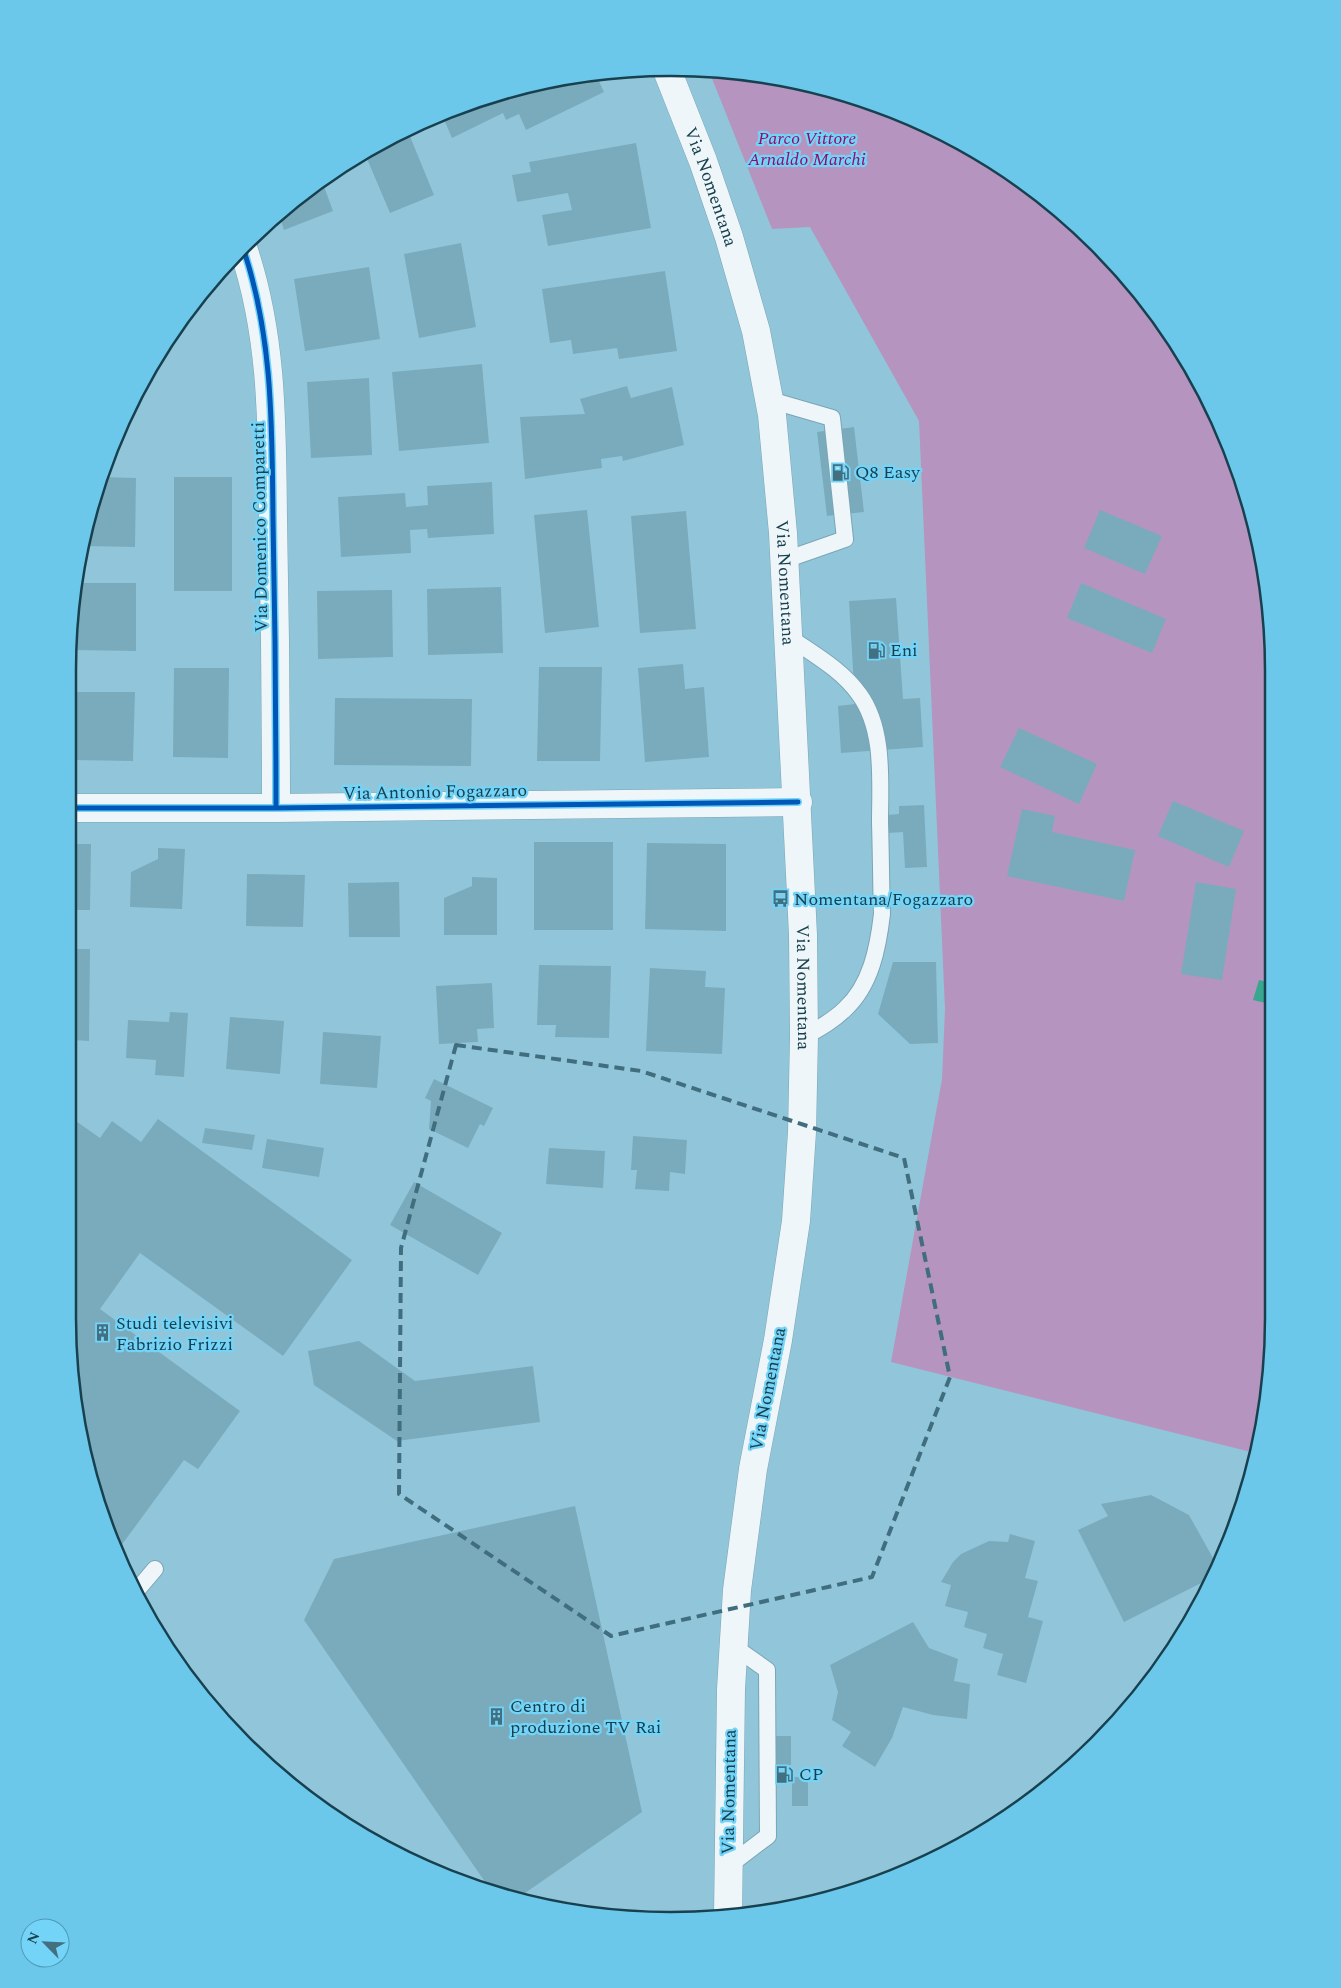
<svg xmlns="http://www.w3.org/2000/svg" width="1341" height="1988" font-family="Spectral,serif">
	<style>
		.green { fill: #b694c0 }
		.water { fill: #37a790 }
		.building { fill: #7aabbc }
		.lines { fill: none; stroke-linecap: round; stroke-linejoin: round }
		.service-casing { stroke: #7aa5b5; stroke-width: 18 }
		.minor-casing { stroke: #7aa5b5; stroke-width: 29 }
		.secondary-casing { stroke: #7aa5b5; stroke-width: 29 }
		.service { stroke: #eef6f9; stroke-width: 16 }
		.minor { stroke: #eef6f9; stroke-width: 28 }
		.secondary { stroke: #eef6f9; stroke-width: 28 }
		.cycleway-casing { stroke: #73d4f8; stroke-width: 8 }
		.cycleway { stroke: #0057b8; stroke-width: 5 }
		.marked { fill: none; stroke: #406e7e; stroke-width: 4; stroke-dasharray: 10 6; stroke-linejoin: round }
		.labels { text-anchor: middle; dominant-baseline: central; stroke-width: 4.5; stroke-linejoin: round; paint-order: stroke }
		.park-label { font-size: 18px; font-style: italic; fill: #95096c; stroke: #73d4f8 }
		.street-label { font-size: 18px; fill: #184150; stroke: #73d4f8 }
		.poi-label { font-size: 18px; fill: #184150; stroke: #73d4f8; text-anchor: start }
		.rim { fill: none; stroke: #184150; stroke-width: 2.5 }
	</style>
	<rect width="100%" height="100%" fill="#91c6da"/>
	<path class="green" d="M709,71L749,73L865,100L972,148L1068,217L1149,304L1211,404L1253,515L1272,631L1268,1396L1255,1453L891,1362L942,1079L945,1009L919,421L810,227L772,229Z"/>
	<path class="water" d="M1270,974V1004L1253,1000L1259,980L1268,982Z"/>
	<path class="building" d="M596,75L604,92L526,130L519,114L506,120L503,113L452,138L442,115L515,88Z
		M407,129L434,195L390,213L365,154Z
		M636,143L651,228L548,246L542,215L572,210L568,193L517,202L512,175L531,172L529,162Z
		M322,181L333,211L284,230L279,215L304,192Z
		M461,243L476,327L419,338L404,254Z
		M369,267L380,339L305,351L294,279Z
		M665,271L677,351L619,359L617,348L573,354L571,340L550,343L542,289Z
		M482,364L489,443L399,451L392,372Z
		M369,378L372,455L311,458L307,382Z
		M627,386L631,398L672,387L684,445L623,461L622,456L601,459L602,468L525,479L520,417L585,414L580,399Z
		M854,427L864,512L827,516L817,432Z
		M99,477L136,478L135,547L83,546Z
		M174,477H232V591H174Z
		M492,482L494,534L428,538L427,529L410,530L411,553L341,557L338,497L405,493L406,507L428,505L427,486Z
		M587,510L599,627L545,633L534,515Z
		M1100,510L1162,536L1145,574L1084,548Z
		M686,511L696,629L640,633L631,516Z
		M75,583H136V651L73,650V592Z
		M1081,583L1166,619L1152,653L1067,618Z
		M501,587L503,653L428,655L427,589Z
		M392,590L393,657L318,659L317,591Z
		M896,598L903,699L920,698L923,747L841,753L838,706L855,704L849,601Z
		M683,664L685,689L704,687L709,757L645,762L638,668Z
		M539,667H602L600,761H537Z
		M174,668H229L228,758L173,757Z
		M73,692H135L133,761L73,760Z
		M335,698L472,699L471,766L334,765Z
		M1019,728L1097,764L1079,804L1000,767Z
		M1173,801L1244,831L1229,867L1158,836Z
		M924,805L927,867L905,868L903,832L888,833L887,815L899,814V806Z
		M1022,809L1055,816L1052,832L1135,850L1124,901L1007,876Z
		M534,842H613V930H534Z
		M647,843L726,844V931L645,929Z
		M73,844H91L90,910H73Z
		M158,848L185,849L182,909L130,907L131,872L158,859Z
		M247,874L305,875L303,927L246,926Z
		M472,877L497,878V935H444V898L472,886Z
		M399,882L400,937H349L348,883Z
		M1196,882L1236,889L1222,980L1181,974Z
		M73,949H90L89,1041L73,1040Z
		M893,962H936L938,1043L910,1044L878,1014Z
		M539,965L611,966L609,1038L555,1037L556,1025H537Z
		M650,968L706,971L705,987L725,988L722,1054L646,1051Z
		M492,983L494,1028L477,1029L478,1042L439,1044L436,986Z
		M170,1012L188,1013L184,1077L155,1075L156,1060L126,1058L128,1020L169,1022Z
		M230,1017L284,1021L280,1074L226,1069Z
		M323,1032L381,1036L377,1088L320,1084Z
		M434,1079L493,1108L484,1126L480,1124L468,1148L429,1129L431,1101L425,1098Z
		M73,1119L100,1138L112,1121L141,1142L158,1119L352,1260L283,1356L140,1253L100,1309L240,1411L198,1469L184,1460L118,1550L99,1511L73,1396Z
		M205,1128L255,1135L252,1150L202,1143Z
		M633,1136L687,1140L685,1174L670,1172L669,1191L635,1189L637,1170H631Z
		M267,1139L324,1148L319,1177L262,1168Z
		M549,1148L605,1151L603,1188L546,1184Z
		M414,1182L502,1233L478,1275L390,1225Z
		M359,1341L415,1381L533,1366L540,1422L397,1441L314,1385L308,1351Z
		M1151,1495L1189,1515L1218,1567L1215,1576L1124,1622L1078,1530L1108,1516L1101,1504Z
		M575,1506L642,1812L515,1900L492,1892L304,1620L334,1559Z
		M1010,1534L1035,1541L1025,1578L1038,1581L1028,1617L1043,1621L1026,1683L997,1675L1003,1654L983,1648L987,1634L964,1627L968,1612L945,1606L951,1585L941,1582L953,1562L961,1554L989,1541L1008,1542Z
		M913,1622L929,1648L958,1659L954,1681L970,1684L967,1719L933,1715L903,1707L892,1738L875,1767L842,1746L851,1732L832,1720L838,1692L830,1665Z
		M776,1736H791V1765H776Z
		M792,1777H808V1806H792Z"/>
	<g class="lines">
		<defs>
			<path id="service" d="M770,400L832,418L845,539L785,560
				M789,637C813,654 841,669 859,694C885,729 880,782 880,823C881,853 881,884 882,914C878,948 871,985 845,1009C833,1021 818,1029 804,1037
				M138,1589L155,1569
				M727,1867L768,1836L767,1670L733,1646"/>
			<path id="minor" d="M243,248C273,336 272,427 273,519C275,615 276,711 276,808
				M73,808H276L798,802"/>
			<g id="secondary">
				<path id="s1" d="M667,70L703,161L729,237L756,331L772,415L783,533L803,935L804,1037L802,1132L796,1221L778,1340L753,1469L737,1590L731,1689L728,1916"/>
			</g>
		</defs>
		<use href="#service" class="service-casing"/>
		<use href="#minor" class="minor-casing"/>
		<use href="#secondary" class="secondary-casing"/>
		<use href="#service" class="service"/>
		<use href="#minor" class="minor"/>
		<use href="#secondary" class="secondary"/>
		<defs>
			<path id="cycleway" d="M243,248C273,336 272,427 273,519C275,615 276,711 276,808
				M73,808H276L798,802"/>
		</defs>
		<use href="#cycleway" class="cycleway-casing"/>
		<use href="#cycleway" class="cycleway"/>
	</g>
	<path class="marked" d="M456,1045L641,1071L904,1158L950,1377L872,1577L611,1636L399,1494L401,1248Z"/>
	<defs>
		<symbol id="fuel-bare" viewBox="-9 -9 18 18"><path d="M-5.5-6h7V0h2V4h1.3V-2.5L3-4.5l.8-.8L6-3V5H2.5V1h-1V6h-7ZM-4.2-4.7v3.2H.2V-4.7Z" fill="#427080" stroke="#73d4f8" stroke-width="2.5" paint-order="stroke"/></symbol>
		<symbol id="bus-bare" viewBox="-9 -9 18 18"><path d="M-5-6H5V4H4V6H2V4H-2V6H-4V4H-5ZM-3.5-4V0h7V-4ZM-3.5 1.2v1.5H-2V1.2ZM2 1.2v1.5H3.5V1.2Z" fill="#427080" stroke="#73d4f8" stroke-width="2.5" paint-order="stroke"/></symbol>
		<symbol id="building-bare" viewBox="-9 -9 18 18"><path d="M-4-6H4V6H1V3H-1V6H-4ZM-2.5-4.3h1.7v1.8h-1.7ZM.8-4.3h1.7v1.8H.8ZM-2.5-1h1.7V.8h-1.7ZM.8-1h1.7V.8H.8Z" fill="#427080" stroke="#73d4f8" stroke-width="2.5" paint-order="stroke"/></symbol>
	</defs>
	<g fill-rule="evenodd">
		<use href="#fuel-bare" x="828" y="460" width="25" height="25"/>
		<use href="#fuel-bare" x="864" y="638" width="25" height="25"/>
		<use href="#bus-bare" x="768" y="886" width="25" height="25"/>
		<use href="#building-bare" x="90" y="1320" width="25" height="25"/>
		<use href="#building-bare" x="484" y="1704" width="25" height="25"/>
		<use href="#fuel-bare" x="772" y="1762" width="25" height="25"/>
	</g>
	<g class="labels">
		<g class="park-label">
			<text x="807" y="138">Parco Vittore<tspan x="807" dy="21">Arnaldo Marchi</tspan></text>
		</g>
		<g class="street-label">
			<text stroke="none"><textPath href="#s1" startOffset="125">Via Nomentana</textPath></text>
			<text transform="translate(260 527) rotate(-91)">Via Domenico Comparetti</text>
			<text stroke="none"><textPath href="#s1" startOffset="530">Via Nomentana</textPath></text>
			<text transform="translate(435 792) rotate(-1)">Via Antonio Fogazzaro</text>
			<text stroke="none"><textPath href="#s1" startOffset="935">Via Nomentana</textPath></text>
			<text transform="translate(768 1389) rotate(-79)">Via Nomentana</text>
			<text transform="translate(729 1792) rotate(-89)">Via Nomentana</text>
		</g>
		<g class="poi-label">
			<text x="855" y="472">Q8 Easy</text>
			<text x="890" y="650">Eni</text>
			<text x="794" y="899">Nomentana/Fogazzaro</text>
			<text x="116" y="1323">Studi televisivi<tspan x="116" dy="21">Fabrizio Frizzi</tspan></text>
			<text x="510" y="1706">Centro di<tspan x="510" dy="21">produzione TV Rai</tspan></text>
			<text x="799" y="1774">CP</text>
		</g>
	</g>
	<path d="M0 0H1341V1988H0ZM670 76H671A594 594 0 0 1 1265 670V1318A594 594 0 0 1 671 1912H670A594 594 0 0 1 76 1318V670A594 594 0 0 1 670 76Z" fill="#6cc8eb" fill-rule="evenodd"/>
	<path class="rim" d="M670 76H671A594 594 0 0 1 1265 670V1318A594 594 0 0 1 671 1912H670A594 594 0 0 1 76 1318V670A594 594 0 0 1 670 76Z"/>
	<g transform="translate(45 1943) rotate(294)"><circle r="24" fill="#73d4f8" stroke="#4f99b5"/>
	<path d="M0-4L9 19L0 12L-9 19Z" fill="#427080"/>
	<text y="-8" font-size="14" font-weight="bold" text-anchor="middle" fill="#184150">N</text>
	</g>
</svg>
